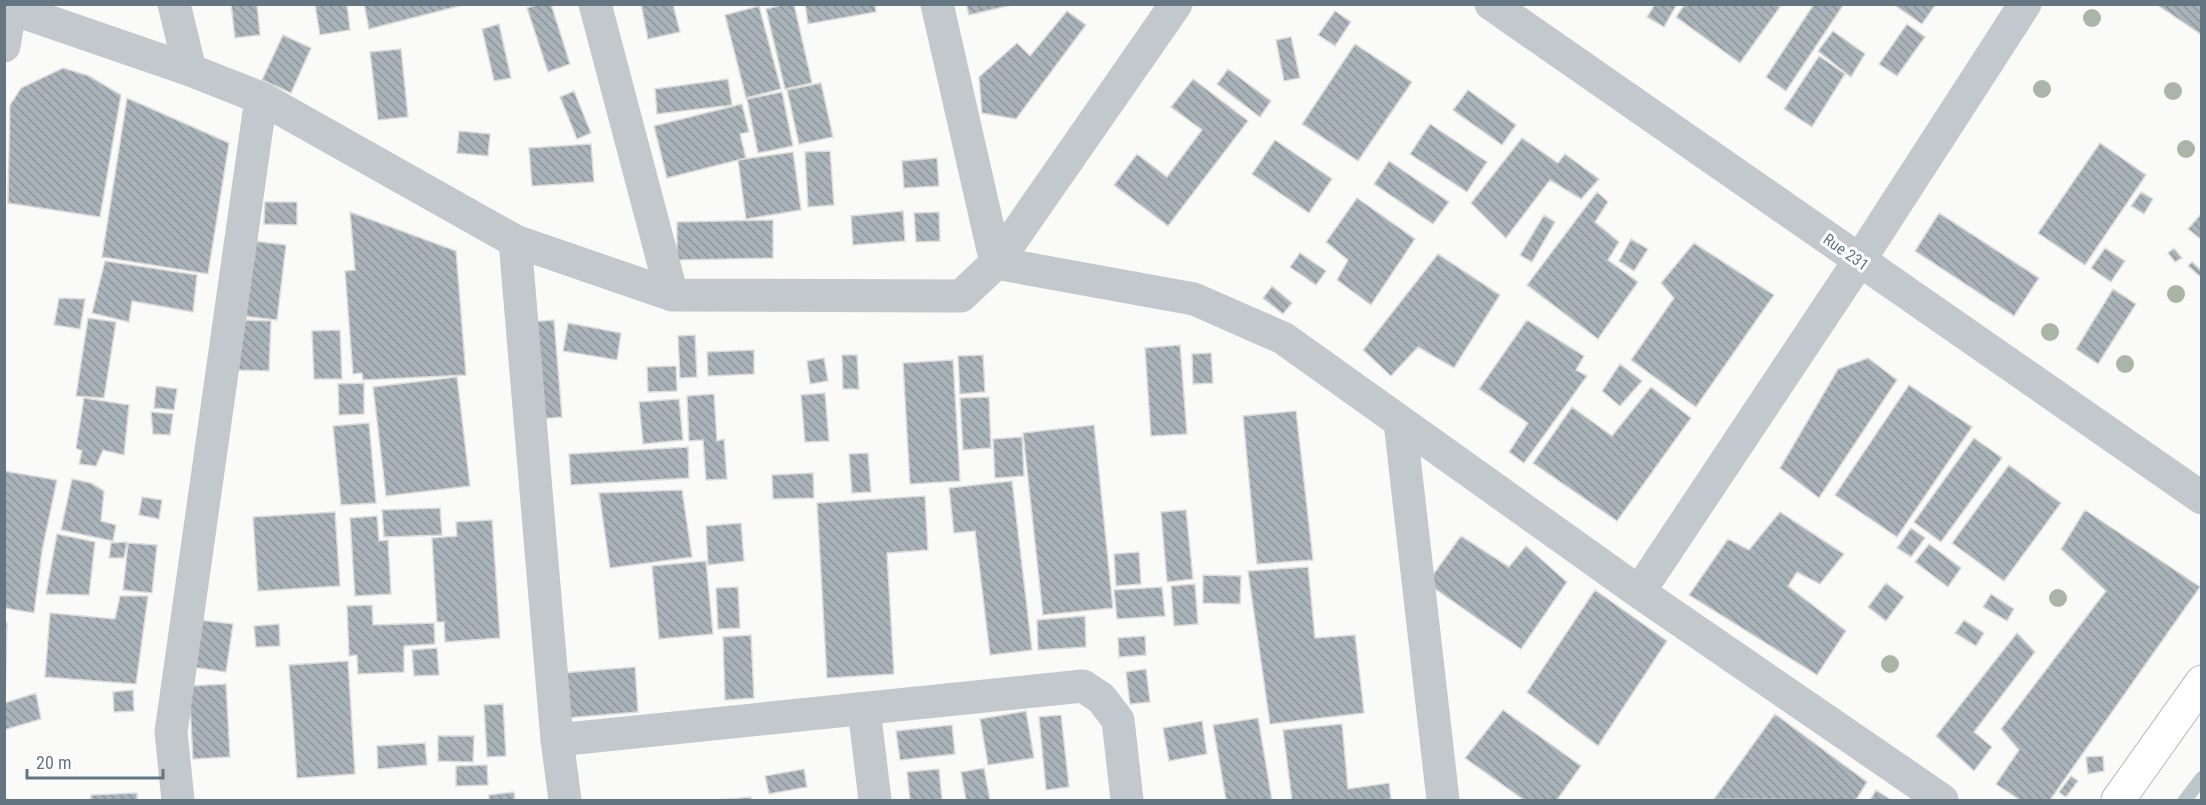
<svg xmlns="http://www.w3.org/2000/svg" width="2206" height="805" font-family="'Roboto Condensed',sans-serif">
	<style>
		.lines { fill: none; stroke-linecap: round; stroke-linejoin: round }
		.stream { stroke: #bbc7cb; stroke-width: 14 }
		.building { fill: url(#building-back-hatch); stroke: #dcdcda; stroke-width: 1.5 }
		.secondary-casing { stroke: #b3babf; stroke-width: 35 }
		.street { stroke: #c3c8cc; stroke-width: 33 }
		.secondary { stroke: #fff; stroke-width: 33 }
		.tree { fill: #aab4a7 }
		.labels { text-anchor: middle; dominant-baseline: central; stroke-width: 6; stroke-linejoin: round; paint-order: stroke }
		.street-label { font-size: 16px; fill: #657683; stroke: #fff }
	</style>
	<defs>
		<pattern id="building-back-hatch" width="6" height="6" patternUnits="userSpaceOnUse" patternTransform="scale(1.5)"><rect width="6" height="6" fill="#aab3b9"/><path d="M-1 5l2 2M0 0l6 6M5-1l2 2" fill="none" stroke="#8e969c"/></pattern>
	</defs>
	<rect width="100%" height="100%" fill="#fafaf8"/>
	<g class="lines">
		<path class="stream" d="M2185,800L2202,778"/>
	</g>
	<path class="building" d="M231,4H257L260,35L235,38Z
		M315,4H347L350,30L320,35Z
		M364,4H467L369,29Z
		M538,4H551L570,64L548,72L527,8Z
		M641,4H673L680,32L648,39Z
		M786,4H794L812,83L785,89L766,9Z
		M805,4H875L876,12L808,24Z
		M966,4H1016L969,15Z
		M1655,4H1677L1664,27L1647,17Z
		M1685,4H1776L1780,7L1740,63L1676,17Z
		M1814,4H1844L1786,91L1766,77Z
		M1893,4H1936L1922,24Z
		M2156,4H2202V35Z
		M759,6L781,89L746,98L725,15Z
		M1067,11L1086,25L1016,119L982,113L979,77L1017,43L1030,56Z
		M1335,11L1351,22L1335,46L1318,35Z
		M499,24L511,78L494,81L482,29Z
		M1907,24L1925,37L1897,76L1879,64Z
		M1833,31L1865,54L1851,77L1818,51Z
		M283,35L311,48L291,93L262,80Z
		M1291,37L1300,78L1284,81L1276,40Z
		M1355,44L1412,82L1358,161L1302,124Z
		M401,49L408,117L378,120L370,52Z
		M1819,56L1845,74L1812,127L1784,109Z
		M63,68L89,76L121,95L100,217L8,203L10,105L21,88Z
		M1228,69L1271,101L1260,117L1217,84Z
		M728,79L732,105L657,114L655,89Z
		M1193,79L1248,121L1168,226L1114,185L1137,154L1167,177L1202,130L1171,107Z
		M821,83L833,137L799,144L787,90Z
		M1468,90L1516,125L1502,145L1453,110Z
		M574,91L591,133L577,139L560,97Z
		M782,92L793,146L758,153L747,99Z
		M127,98L229,143L208,274L102,257Z
		M742,104L749,132L740,134L746,158L667,178L654,126Z
		M1430,124L1487,162L1467,192L1410,154Z
		M459,131L490,134L488,156L457,153Z
		M1522,138L1558,163L1565,154L1599,179L1581,199L1550,180L1506,238L1471,203Z
		M1275,140L1332,179L1309,213L1252,174Z
		M2100,143L2146,175L2085,265L2038,233Z
		M591,144L594,182L532,186L529,148Z
		M830,151L834,205L808,207L805,152Z
		M793,152L801,210L746,219L738,160Z
		M937,158L939,186L904,188L902,161Z
		M1389,161L1449,202L1433,224L1374,184Z
		M1597,192L1608,202L1595,222L1619,242L1608,260L1638,282L1598,339L1527,285Z
		M2141,192L2153,199L2144,214L2131,206Z
		M1357,198L1415,239L1371,305L1337,280L1348,260L1326,242Z
		M265,202H297V225L264,224Z
		M903,211L905,241L853,245L851,216Z
		M350,212L456,251L466,375L363,380L362,373L353,374L345,271L355,270Z
		M939,212L940,241L916,242L914,213Z
		M1939,213L2039,278L2014,316L1915,251Z
		M2202,213V240L2188,229Z
		M1544,215L1555,222L1532,262L1520,255Z
		M773,220V258L677,260V222Z
		M1631,239L1648,249L1634,271L1619,261Z
		M253,241L286,245L277,320L244,316Z
		M1694,243L1774,295L1696,407L1631,360L1674,298L1661,283Z
		M2105,248L2125,261L2111,282L2091,268Z
		M2174,248L2182,258L2175,262L2168,253Z
		M1300,253L1326,271L1316,285L1290,267Z
		M1438,254L1500,295L1454,368L1418,347L1391,376L1363,350Z
		M105,261L197,275L193,312L132,301L129,322L92,313Z
		M2192,262L2202,271V278L2188,266Z
		M1272,286L1292,303L1283,314L1263,298Z
		M2113,289L2136,304L2098,364L2076,349Z
		M59,298L85,299L80,329L54,325Z
		M88,318L116,322L104,398L76,396Z
		M240,320L271,321L269,371L238,370Z
		M554,320L562,417L539,419L530,322Z
		M1527,320L1584,356L1576,370L1587,376L1524,463L1509,452L1528,423L1479,389Z
		M568,323L621,333L617,360L563,351Z
		M340,330L342,379H314L312,331Z
		M695,335L697,377L680,378L678,336Z
		M1180,345L1187,434L1151,436L1145,348Z
		M754,350V374L708,376L707,352Z
		M1211,353L1213,383L1193,384L1192,354Z
		M842,355H857L859,389H843Z
		M983,355L985,392L960,394L958,356Z
		M824,358L828,381L810,384L807,361Z
		M1868,358L1897,380L1819,498L1780,468L1838,369Z
		M953,360L960,481L910,484L903,363Z
		M1620,364L1642,381L1620,406L1602,391Z
		M676,366L677,391L648,392L647,367Z
		M457,377L470,486L386,496L373,387Z
		M364,383V414L339,415L338,384Z
		M1909,385L1972,427L1897,537L1835,495Z
		M156,386L177,389L174,410L154,408Z
		M1651,387L1691,418L1617,521L1533,463L1572,407L1612,436Z
		M825,393L829,441L805,442L801,395Z
		M714,394L717,441L724,439L727,479L706,480L703,440L689,441L687,396Z
		M989,397L991,448L963,450L960,398Z
		M84,398L129,405L124,455L103,450L96,466L79,464L82,451L76,448Z
		M679,399L683,440L643,444L639,402Z
		M1296,411L1313,560L1257,564L1243,416Z
		M151,412L173,414L170,435L153,434Z
		M369,423L376,503L341,505L333,426Z
		M1094,425L1113,608L1043,615L1023,433Z
		M1022,437L1024,476L995,478L993,439Z
		M1974,438L2002,458L1941,542L1914,522Z
		M688,447L689,478L571,485L569,454Z
		M868,453L871,492L852,493L849,454Z
		M2009,465L2061,503L2004,581L1952,543Z
		M4,471L57,480L42,551L34,613L4,608Z
		M813,473L814,498L773,499L772,475Z
		M72,479L91,483L104,491L101,521L116,525L113,541L61,530Z
		M1012,481L1032,650L990,655L975,531L954,533L949,488Z
		M682,490L692,557L610,568L599,493Z
		M925,496L928,550L887,553L894,674L827,678L817,503Z
		M142,497L162,500L159,519L139,515Z
		M440,508L442,535L384,537L382,510Z
		M1186,510L1193,579L1167,582L1161,512Z
		M2085,510L2200,587L2050,800H2020L1996,784L2019,750L2001,729L2106,591L2061,549Z
		M335,512L340,586L258,591L253,517Z
		M1780,512L1844,554L1820,584L1797,572L1788,586L1846,631L1817,675L1689,595L1728,539L1749,550Z
		M377,516L379,541L388,540L391,594L355,596L350,518Z
		M492,520L500,638L445,642L444,622H437L432,538L457,536L456,522Z
		M741,523L744,561L708,565L706,526Z
		M1911,528L1925,538L1911,557L1897,548Z
		M57,534L95,542L89,595L46,594Z
		M1461,536L1509,567L1526,546L1567,582L1521,649L1427,583Z
		M127,542L124,558H109L111,543Z
		M128,543L157,545L152,593L123,590Z
		M1929,544L1961,568L1948,587L1915,562Z
		M1139,552L1141,584L1116,586L1114,554Z
		M706,561L713,634L659,639L652,566Z
		M1308,567L1315,638L1355,635L1364,713L1270,724L1248,571Z
		M1203,575L1241,576L1240,604L1203,603Z
		M1886,583L1904,597L1886,621L1868,607Z
		M1195,584L1198,624L1174,626L1171,586Z
		M738,587L740,628L718,629L716,588Z
		M1162,587L1165,616L1117,619L1114,590Z
		M1595,590L1667,641L1598,746L1527,692Z
		M1991,594L2014,609L2007,621L1983,607Z
		M120,596H148L136,684L45,677L50,613L115,619Z
		M372,605L373,625L434,623L435,644L404,646V672L358,674L357,655L349,656L347,606Z
		M1085,616L1086,647L1038,650L1037,620Z
		M199,620L233,624L226,672L192,667Z
		M1964,620L1984,633L1976,646L1955,633Z
		M4,623H7L5,703L36,693L41,719L4,730Z
		M279,624L280,646L256,647L254,626Z
		M2017,633L2035,652L1974,732L1992,747L1974,771L1936,736Z
		M751,635L754,698L725,700L723,637Z
		M1145,636L1146,655L1119,657L1118,638Z
		M437,648L439,675L414,676L412,650Z
		M348,661L355,774L297,778L289,665Z
		M635,667L638,712L565,718L562,673Z
		M1146,669L1150,702L1130,704L1126,672Z
		M226,684L230,757L193,759L189,686Z
		M133,690L134,711L114,712L113,692Z
		M503,704L506,756L487,757L484,705Z
		M1503,710L1581,766L1557,800H1524L1465,758Z
		M1026,711L1034,758L988,765L980,719Z
		M1775,714L1867,782L1856,800L1714,799Z
		M1061,715L1069,787L1046,790L1039,717Z
		M1258,718L1272,800H1226L1213,725Z
		M1202,721L1207,754L1169,761L1163,728Z
		M1342,724L1348,789L1389,783L1391,800H1292L1283,730Z
		M952,725L955,754L900,760L896,731Z
		M438,736H474L473,762L438,761Z
		M425,743L427,765L378,769L377,746Z
		M2103,756L2104,771L2088,774L2086,757Z
		M487,765L488,785L456,786V766Z
		M984,768L990,800H966L961,772Z
		M804,769L807,787L769,794L765,776Z
		M939,769L942,800H910L907,772Z
		M2071,776L2078,781L2066,797L2059,792Z
		M1876,790L1891,800H1870Z
		M514,792L515,800H489V795Z
		M137,793V800H91V795Z
		M751,797V800H716Z"/>
	<g class="lines">
		<defs>
			<path id="secondary" d="M2118,800L2202,682"/>
		</defs>
		<use href="#secondary" class="secondary-casing"/>
		<path class="street" d="M174,4L190,70
			M595,4L672,295
			M937,4L996,263
			M1491,4L2202,498
			M4,6L190,70L261,98L515,241L672,295L961,296L996,263L1176,4
			M4,46L10,9
			M515,241L557,740L565,800
			M996,263L1194,299L1283,338L1639,592L1942,800
			M1400,422L1443,800
			M1639,592L1859,261L2025,4
			M864,709L875,800
			M557,740L1083,686L1101,698L1118,720L1127,800
			M178,800L171,732L261,98"/>
		<use href="#secondary" class="secondary"/>
	</g>
	<g class="tree">
		<circle cx="2092" cy="18" r="9"/>
		<circle cx="2042" cy="89" r="9"/>
		<circle cx="2173" cy="91" r="9"/>
		<circle cx="2186" cy="149" r="9"/>
		<circle cx="2176" cy="294" r="9"/>
		<circle cx="2050" cy="332" r="9"/>
		<circle cx="2125" cy="364" r="9"/>
		<circle cx="2058" cy="598" r="9"/>
		<circle cx="1890" cy="664" r="9"/>
	</g>
	<g class="labels">
		<g class="street-label">
			<text transform="translate(1846 252) rotate(35)">Rue 231</text>
		</g>
	</g>
	<rect width="2206" height="805" fill="none" stroke="#657683" stroke-width="12"/>
	<path d="M27 769v9h136v-9" fill="none" stroke="#657683" stroke-width="3"/>
	<text x="36" y="769" font-size="18" fill="#657683" stroke="#ffffff" stroke-width="4.5" paint-order="stroke">20 m</text>
</svg>
